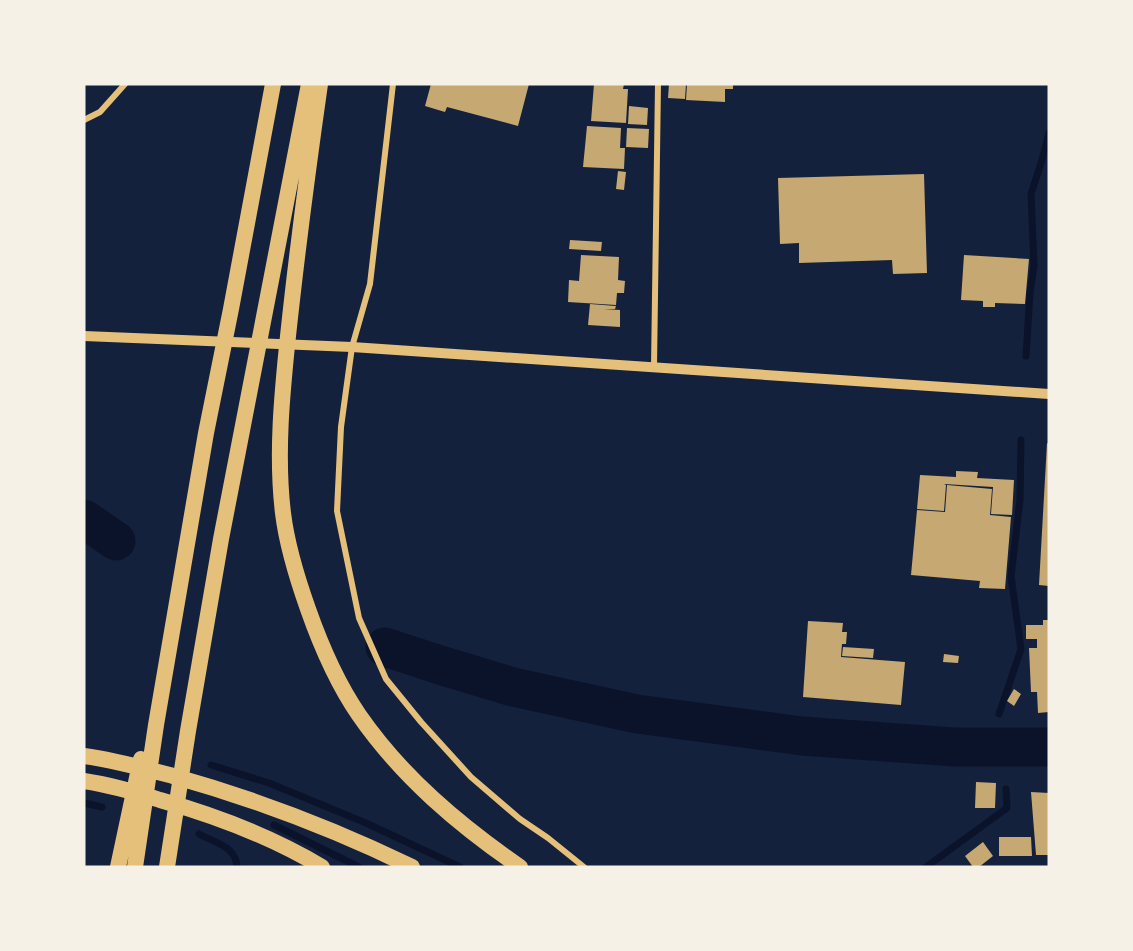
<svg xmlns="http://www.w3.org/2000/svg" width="1133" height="951" font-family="Inter,sans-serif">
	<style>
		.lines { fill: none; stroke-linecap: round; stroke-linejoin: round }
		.stream { stroke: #0b132b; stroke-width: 7 }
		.river { stroke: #0b132b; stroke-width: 39 }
		.building { fill: #c6a872 }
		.minor { stroke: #e5c07b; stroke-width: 6 }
		.tertiary { stroke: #e5c07b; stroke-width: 10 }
		.motorway { stroke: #e5c07b; stroke-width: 16 }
	</style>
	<rect width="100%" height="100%" fill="#14213d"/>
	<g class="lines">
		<path class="stream" d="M1026,356L1030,293L1034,266L1031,194L1042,160L1049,133
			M999,714L1021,649L1011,576L1020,500L1021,440
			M211,765L269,783L366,823L460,867
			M84,803L102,807
			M274,825L359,867
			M199,834C215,843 236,846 237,867
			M926,867L1007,808L1006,789"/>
		<path class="river" d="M84,519L116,541
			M385,647L440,665L513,687L637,714L802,736L954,747H1049"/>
	</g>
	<path class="building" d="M431,84H529L518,126L447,107L445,112L425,106Z
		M594,84H624L623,89H628L626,123L591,121Z
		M669,84H686L685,99L668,98Z
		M687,84H733V89H725V102L686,100Z
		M629,106L648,108L647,125L628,124Z
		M587,126L621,128L620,148H625L624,169L583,167Z
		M627,128L649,129L648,148L626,147Z
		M618,171L626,172L624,190L616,189Z
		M924,174L927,273L893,274L892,260L799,263V243L780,244L778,178Z
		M570,240L602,242L601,251L569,249Z
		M581,255L619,257L618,280L625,281L624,293H617L616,305L568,302L569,280L579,281Z
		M964,255L1029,259L1025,304L995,303V307H983V301L961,300Z
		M590,304L616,306L615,309H604L620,310V327L588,325Z
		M1047,443L1049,444V586L1039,585Z
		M956,471L978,472L977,478L1014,480L1012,515L991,514L993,487L944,484L946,485L944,511L917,509L920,475L956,477Z
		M947,485L992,489L990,515L1011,517L1005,589L979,588L980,581L911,575L917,510L945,512Z
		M1043,620H1049V712L1038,713L1037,692H1031L1029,648H1037V639H1026V625H1043Z
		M808,621L843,623L842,632H847L846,644H842L841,657L905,662L901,705L803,697Z
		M843,647L874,649L873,658L842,656Z
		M944,654L959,656L958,663L943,662Z
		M1014,689L1021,694L1014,706L1007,701Z
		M976,782L996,783L995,808H975Z
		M1031,792L1049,793V855H1036Z
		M999,837H1031L1032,856H999Z
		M983,842L993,856L979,867H973L965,856Z"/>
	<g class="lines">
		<path class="minor" d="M393,84L370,284L352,347L341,427L337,511L359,618L386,679L421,722L471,777L520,819L548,838L584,867
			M84,120L100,112L125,84
			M654,367L658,84"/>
		<path class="tertiary" d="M84,336L352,347L1049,394"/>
		<path class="motorway" d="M320,84C308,168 297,252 288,336C282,394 276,455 283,513C287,546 297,578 308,609C321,646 337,683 359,715C402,777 459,825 520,867
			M84,756C114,760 143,768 173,776C255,799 336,830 412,867
			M84,781C110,785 135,792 160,800C217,816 272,837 322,867
			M118,867L141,759
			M135,867L156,725L206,433L231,309L273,84
			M167,867L188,731L221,539L309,84"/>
	</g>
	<rect width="1133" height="951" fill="none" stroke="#f6f1e7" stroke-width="171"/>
</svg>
